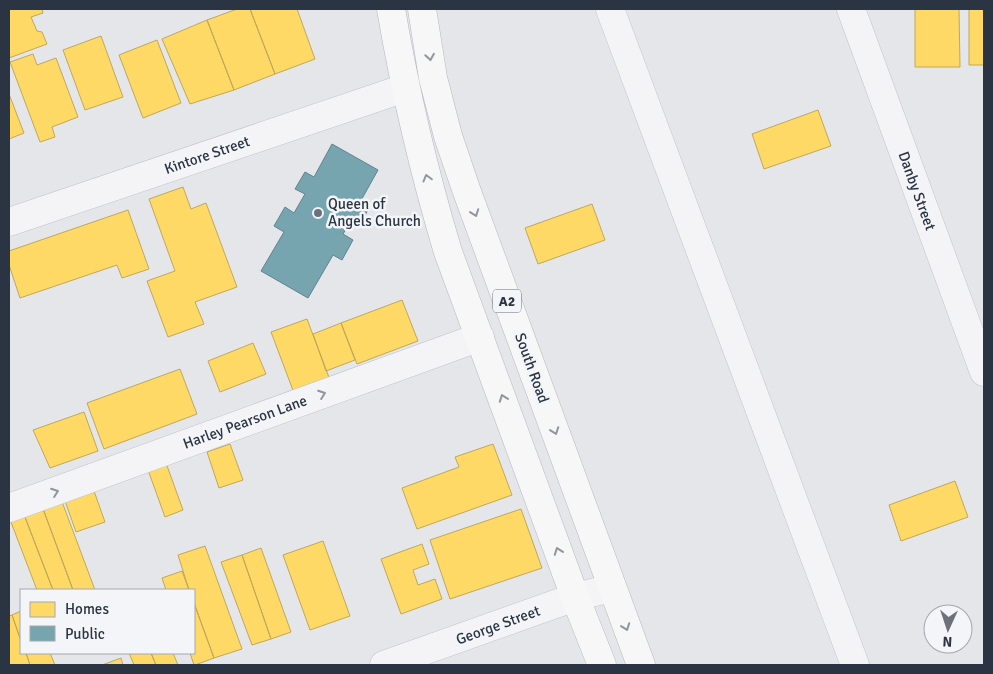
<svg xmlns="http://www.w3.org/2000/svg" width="993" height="674" font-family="Signika,sans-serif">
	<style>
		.homes { fill: #ffd966; stroke: #bfa85b }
		.public { fill: #76a5af; stroke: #60838e }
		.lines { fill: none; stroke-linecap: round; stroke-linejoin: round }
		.minor-casing { stroke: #c2c4c7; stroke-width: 29 }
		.highway-casing { stroke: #b7b9be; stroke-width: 29 }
		.minor { stroke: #f4f4f6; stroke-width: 28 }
		.highway { stroke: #f7f7f8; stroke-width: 28 }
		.oneway { stroke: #91969d }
		.oneway2 { stroke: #90949c }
		.poi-dot { fill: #6c727c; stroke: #f3f5f8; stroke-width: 2 }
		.labels { text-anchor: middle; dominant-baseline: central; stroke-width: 5; stroke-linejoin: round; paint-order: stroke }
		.shield { fill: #f3f5f8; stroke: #676e79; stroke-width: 1 }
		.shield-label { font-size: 14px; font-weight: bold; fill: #2b3442 }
		.street-label { font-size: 15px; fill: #2b3442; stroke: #f3f5f8 }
		.poi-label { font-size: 15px; fill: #2b3442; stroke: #f3f5f8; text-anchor: start }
	</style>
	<rect width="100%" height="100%" fill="#e4e6e9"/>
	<path class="homes" d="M9,9H42L43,13L31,17L37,31L42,32L47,44L9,58Z
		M237,9H250L275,74L234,90L207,20Z
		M250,9H297L315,59L275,74Z
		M915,9H959L960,67H915Z
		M969,9H984V65H969Z
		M207,20L234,90L190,104L162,39Z
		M101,36L123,97L85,110L63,50Z
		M157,40L181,103L143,118L119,55Z
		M33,54L37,65L56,58L78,117L52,127L55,137L40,142L10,62Z
		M9,94L24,133L9,139Z
		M818,110L831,146L764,169L752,134Z
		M183,187L191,209L206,203L237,287L195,302L204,324L168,337L147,281L175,271L149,199Z
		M592,204L605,240L538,264L525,228Z
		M128,210L149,269L122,278L117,265L20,298L9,265V251Z
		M402,300L418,341L357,364L341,323Z
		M307,319L330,380L294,393L271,332Z
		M341,323L355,360L326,371L313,334Z
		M253,343L266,374L220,392L208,361Z
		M180,369L197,414L104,449L87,403Z
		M84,412L98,451L50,468L33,430Z
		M230,444L243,480L219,488L207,452Z
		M493,444L512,495L417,529L402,488L459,467L455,457Z
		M166,463L183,510L165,517L148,470Z
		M955,481L968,517L901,541L889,505Z
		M94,491L105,522L76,532L65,501Z
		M61,499L95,590H73L42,506Z
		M42,506L73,590H53L23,512Z
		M521,509L542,568L450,599L430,540Z
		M23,512L53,590H37L9,517Z
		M323,541L350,616L310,630L283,555Z
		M422,544L429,564L413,570L418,585L435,579L442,599L401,614L381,559Z
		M205,546L242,649L214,658L194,603V590H189L178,555Z
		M261,548L291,632L271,639L242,555Z
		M242,555L271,639L252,645L221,562Z
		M182,571L189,590H166L162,578Z
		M194,603L214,658L195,665H194L190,653H194Z
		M21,611V641L12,615Z
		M12,615L21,641V653H26L30,665H9V616Z
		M26,653H50L55,665H30Z
		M129,653H151L156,665H134Z
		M151,653H173L178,665H156Z
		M121,658L123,665H102Z"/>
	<path class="public" d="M332,144L378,170L359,204L368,210L359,226L351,221L343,234L353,240L342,260L333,255L308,298L261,271L284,232L274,226L285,207L294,213L305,194L295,189L305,172L314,177Z"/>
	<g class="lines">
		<defs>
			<path id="minor" d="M610,9L855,665
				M851,9L984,372
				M9,222L405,88
				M9,508L480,337
				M384,665L575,597L612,588"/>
			<path id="highway" d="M391,9C405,91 424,172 448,252L575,597L602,665
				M422,9L433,78L448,136L466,189L641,665"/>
		</defs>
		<use href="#minor" class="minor-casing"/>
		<use href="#highway" class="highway-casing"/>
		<use href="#minor" class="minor"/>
		<use href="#highway" class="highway"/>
	</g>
	<defs><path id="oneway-chevron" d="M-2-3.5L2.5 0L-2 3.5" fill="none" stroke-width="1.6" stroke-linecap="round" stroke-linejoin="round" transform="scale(1.25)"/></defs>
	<g class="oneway">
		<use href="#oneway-chevron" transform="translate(430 57) rotate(81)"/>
		<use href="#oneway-chevron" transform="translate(427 178) rotate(-105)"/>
		<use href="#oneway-chevron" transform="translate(475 213) rotate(70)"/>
		<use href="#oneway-chevron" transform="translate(503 398) rotate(-110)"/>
		<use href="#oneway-chevron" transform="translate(555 431) rotate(70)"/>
		<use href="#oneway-chevron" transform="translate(558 551) rotate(-110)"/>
		<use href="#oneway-chevron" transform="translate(626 627) rotate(70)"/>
	</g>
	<g class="oneway2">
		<use href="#oneway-chevron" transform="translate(322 394) rotate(-20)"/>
		<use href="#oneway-chevron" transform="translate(55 492) rotate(-20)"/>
	</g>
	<circle class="poi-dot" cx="318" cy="213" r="5"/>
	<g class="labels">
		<rect class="shield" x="493" y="289.5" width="28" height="23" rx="4"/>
		<g class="shield-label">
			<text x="507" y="301">A2</text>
		</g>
		<g class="street-label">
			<text transform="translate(207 155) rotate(-19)">Kintore Street</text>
			<text transform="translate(917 191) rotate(70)">Danby Street</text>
			<text transform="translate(532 368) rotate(70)">South Road</text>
			<text transform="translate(245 422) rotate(-20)">Harley Pearson Lane</text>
			<text transform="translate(498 625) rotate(-20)">George Street</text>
		</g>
		<g class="poi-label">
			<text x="328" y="204">Queen of<tspan x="328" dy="17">Angels Church</tspan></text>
		</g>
	</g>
	<rect width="993" height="674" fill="none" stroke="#2b3442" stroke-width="20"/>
	<rect x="20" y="589" width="175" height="65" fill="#f3f5f8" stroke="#a3a8af"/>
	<rect x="30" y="602" width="25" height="15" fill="#ffd966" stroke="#a3a8af"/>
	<text x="65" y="614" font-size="15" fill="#2b3442">Homes</text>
	<rect x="30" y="626" width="25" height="15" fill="#76a5af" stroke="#a3a8af"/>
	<text x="65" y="639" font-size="15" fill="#2b3442">Public</text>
	<g transform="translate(948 629) rotate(183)"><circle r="24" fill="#f3f5f8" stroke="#a3a8af"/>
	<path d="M0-4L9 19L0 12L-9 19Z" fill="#6c727c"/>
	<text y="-8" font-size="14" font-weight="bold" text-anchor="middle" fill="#2b3442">N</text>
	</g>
</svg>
